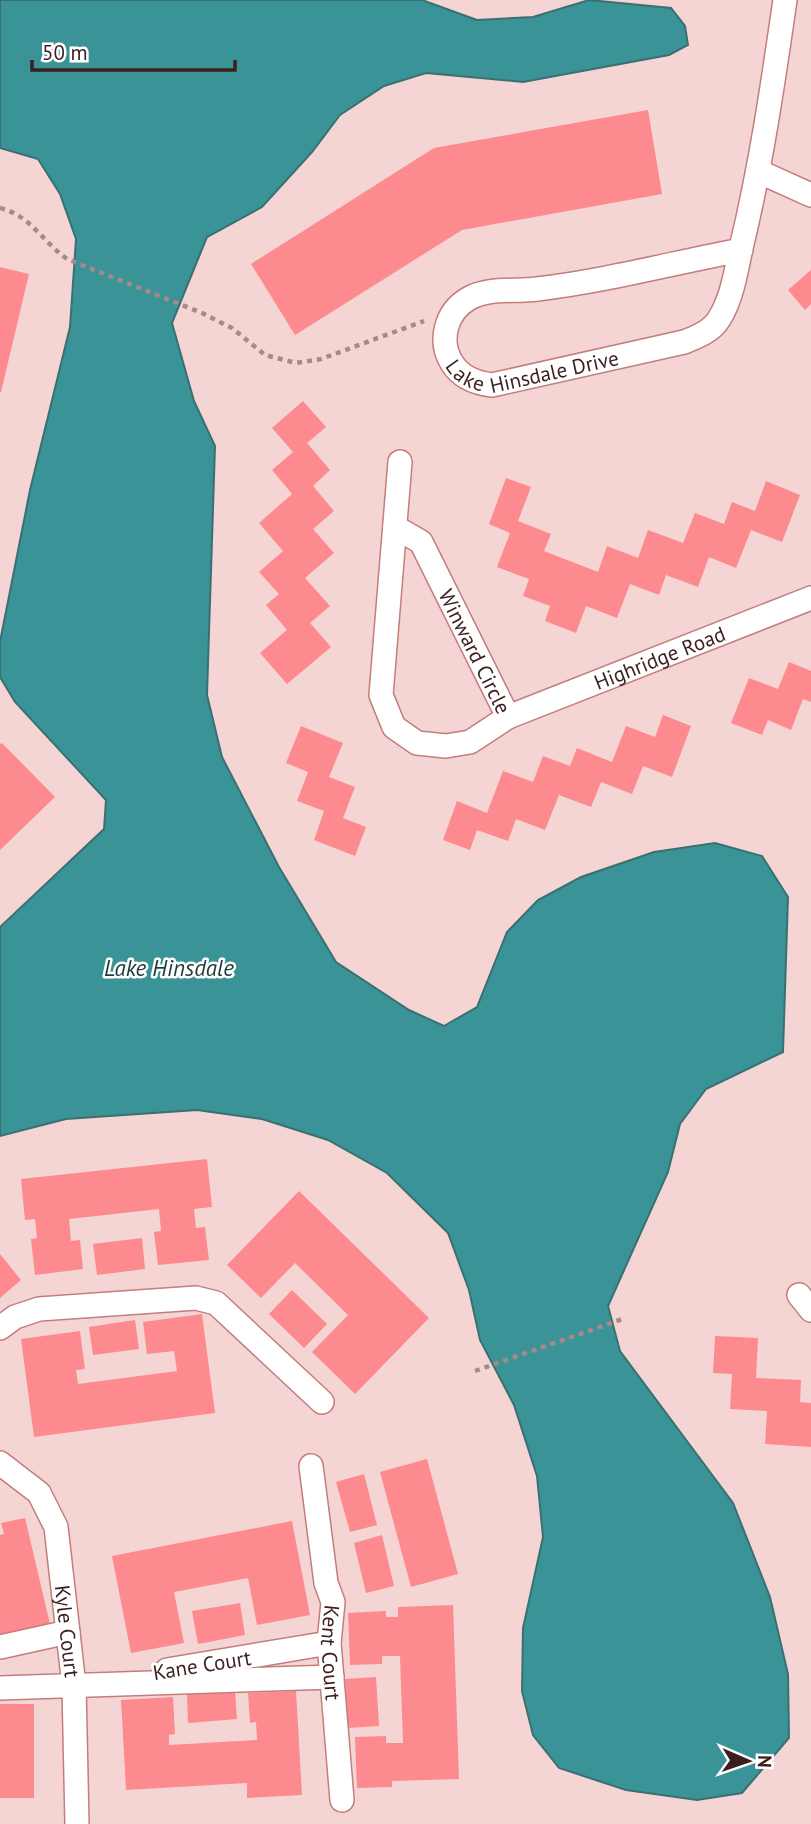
<svg xmlns="http://www.w3.org/2000/svg" width="811" height="1824" font-family="'PT Sans',sans-serif">
	<style>
		.water { fill: #3a9396; stroke: #3a7072; stroke-width: 2 }
		.building { fill: #fc8a8e }
		.lines { fill: none; stroke-linecap: round; stroke-linejoin: round }
		.street-casing { stroke: #c47d7e; stroke-width: 26 }
		.path { stroke: #a78988; stroke-width: 4.5; stroke-dasharray: 5 5; stroke-linecap: butt }
		.street { stroke: #fff; stroke-width: 23 }
		.labels { text-anchor: middle; dominant-baseline: central; stroke-width: 5; stroke-linejoin: round; paint-order: stroke }
		.street-label { font-size: 21px; fill: #3b1f1f; stroke: #fff }
		.water-label { font-size: 23px; font-style: italic; fill: #1f3b3c; stroke: #fff }
	</style>
	<rect width="100%" height="100%" fill="#f5d5d4"/>
	<path class="water" d="M0,0H422L477,20L533,17L589,0L671,8L685,26L688,45L669,55L523,82L426,73L384,86L340,115L312,152L262,207L207,237L172,323L194,401L215,446L207,695L222,757L279,867L336,962L409,1010L444,1026L477,1007L507,932L538,900L581,877L654,852L715,843L762,856L788,897L783,1052L706,1089L680,1124L668,1172L608,1306L620,1351L733,1503L770,1597L788,1674L789,1738L742,1793L697,1800L626,1790L559,1768L533,1735L522,1691L523,1628L543,1537L537,1476L514,1405L480,1340L469,1290L448,1233L387,1173L328,1140L262,1119L197,1110L66,1119L0,1136V927L104,829L106,800L15,702L0,677V642L30,490L70,327L76,239L60,194L38,159L0,148Z"/>
	<path class="building" d="M648,110L662,194L462,230L295,335L251,264L434,148Z
		M0,267L29,274L1,392H0Z
		M811,270V304L805,310L788,290Z
		M303,401L326,427L307,443L330,470L313,486L334,511L313,529L334,553L305,578L330,606L310,623L331,647L287,684L260,653L287,630L266,605L279,594L259,572L283,551L259,523L292,494L272,470L293,452L272,428Z
		M506,478L531,487L518,521L551,534L544,551L598,572L607,546L638,558L648,530L683,543L695,513L724,524L732,502L755,511L766,481L800,495L782,542L751,530L736,568L709,557L698,587L666,575L659,595L630,584L617,618L586,606L576,633L545,621L550,606L523,596L529,579L497,567L510,533L489,524Z
		M789,662L811,671V702L803,699L791,730L768,720L762,735L731,723L749,678L778,689Z
		M663,715L691,726L672,777L643,766L632,794L601,782L591,807L559,795L545,830L516,819L508,841L477,830L470,850L443,840L457,801L487,813L503,771L533,782L543,756L570,766L577,748L612,762L626,726L655,737Z
		M301,726L343,743L329,777L355,787L343,818L366,827L355,856L314,840L324,811L297,801L308,772L286,763Z
		M2,743L55,797L0,850V744Z
		M207,1159L212,1207L194,1209L196,1228L205,1227L209,1260L158,1265L154,1232L161,1231L159,1209L69,1219L71,1241L80,1240L83,1269L35,1275L31,1239L37,1238L35,1219L25,1220L21,1179Z
		M299,1191L429,1318L355,1394L312,1352L348,1315L295,1263L261,1298L227,1265Z
		M142,1238L145,1269L97,1275L93,1244Z
		M0,1254L21,1280L0,1298Z
		M292,1290L327,1324L304,1348L269,1314Z
		M202,1314L215,1413L34,1437L21,1339L80,1331L85,1369L76,1370L78,1384L177,1371L174,1351L147,1354L143,1322Z
		M135,1320L139,1349L93,1355L89,1327Z
		M715,1336L758,1338L756,1378L801,1380L800,1402L811,1403V1447L765,1444L767,1411L730,1409L732,1374L713,1373Z
		M427,1459L458,1574L411,1587L380,1472Z
		M364,1474L377,1525L350,1532L336,1482Z
		M25,1518L50,1624L0,1636V1535L4,1534L1,1523Z
		M292,1521L310,1615L257,1625L248,1578L174,1592L184,1643L131,1653L112,1556Z
		M382,1535L394,1586L366,1593L354,1543Z
		M240,1603L245,1635L198,1644L192,1611Z
		M453,1605L459,1779L392,1781V1787L357,1788L355,1737L386,1736V1743H403L400,1656H382V1664L350,1665L348,1613L386,1611V1617H398V1607Z
		M376,1677L379,1726L348,1728L345,1679Z
		M235,1691L237,1719L188,1723L187,1694Z
		M296,1691L302,1795L247,1798V1783L126,1790L121,1700L173,1697L175,1734L169,1735V1745L257,1740L256,1722L250,1723L248,1693Z
		M0,1704H34V1798H0Z"/>
	<g class="lines">
		<defs>
			<g id="street">
				<path d="M760,172L811,195"/>
				<path id="s1" d="M741,250C673,263 605,281 537,289C515,292 488,287 468,299C446,312 438,341 452,363C461,378 476,383 492,385L684,342C697,337 712,331 719,319C732,299 736,271 741,248C761,166 773,83 785,0"/>
				<path id="s2" d="M400,462L381,695L394,727L417,743L446,746L470,742L508,717L811,598"/>
				<path id="s3" d="M395,527L421,542L508,717"/>
				<path d="M799,1295L811,1310"/>
				<path d="M0,1328L15,1317L39,1309L196,1298L216,1303L322,1402"/>
				<path id="s4" d="M0,1463L39,1493L56,1527L74,1686L77,1824"/>
				<path id="s5" d="M311,1466L326,1583L333,1602L329,1643L342,1800"/>
				<path d="M0,1647L68,1632"/>
				<path d="M167,1670L329,1643"/>
				<path d="M0,1688L332,1677"/>
			</g>
		</defs>
		<use href="#street" class="street-casing"/>
		<path class="path" d="M0,208C30,215 43,242 67,259L202,313L232,328L265,355L296,363L321,359L424,321
			M475,1371L625,1318"/>
		<use href="#street" class="street"/>
	</g>
	<g class="labels">
		<g class="street-label">
			<text stroke="none"><textPath href="#s1" startOffset="439">Lake Hinsdale Drive</textPath></text>
			<text stroke="none"><textPath href="#s3" startOffset="152">Winward Circle</textPath></text>
			<text stroke="none"><textPath href="#s2" startOffset="558">Highridge Road</textPath></text>
			<text stroke="none"><textPath href="#s4" startOffset="192">Kyle Court</textPath></text>
			<text stroke="none"><textPath href="#s5" startOffset="189">Kent Court</textPath></text>
			<text transform="translate(202 1665) rotate(-9)">Kane Court</text>
		</g>
		<g class="water-label">
			<text x="169" y="967">Lake Hinsdale</text>
		</g>
	</g>
	<g transform="translate(748 1761) rotate(92)" stroke="#ffffff" stroke-width="5" paint-order="stroke">
	<path d="M0-5L12 26L0 18L-12 26Z" fill="#3b1f1f"/>
	<text y="-10" font-size="19" font-weight="bold" text-anchor="middle" fill="#3b1f1f">N</text>
	</g>
	<path d="M32 60v10h203v-10" fill="none" stroke="#3b1f1f" stroke-width="3.5"/>
	<text x="42" y="60" font-size="21" fill="#3b1f1f" stroke="#ffffff" stroke-width="5" paint-order="stroke">50 m</text>
</svg>
